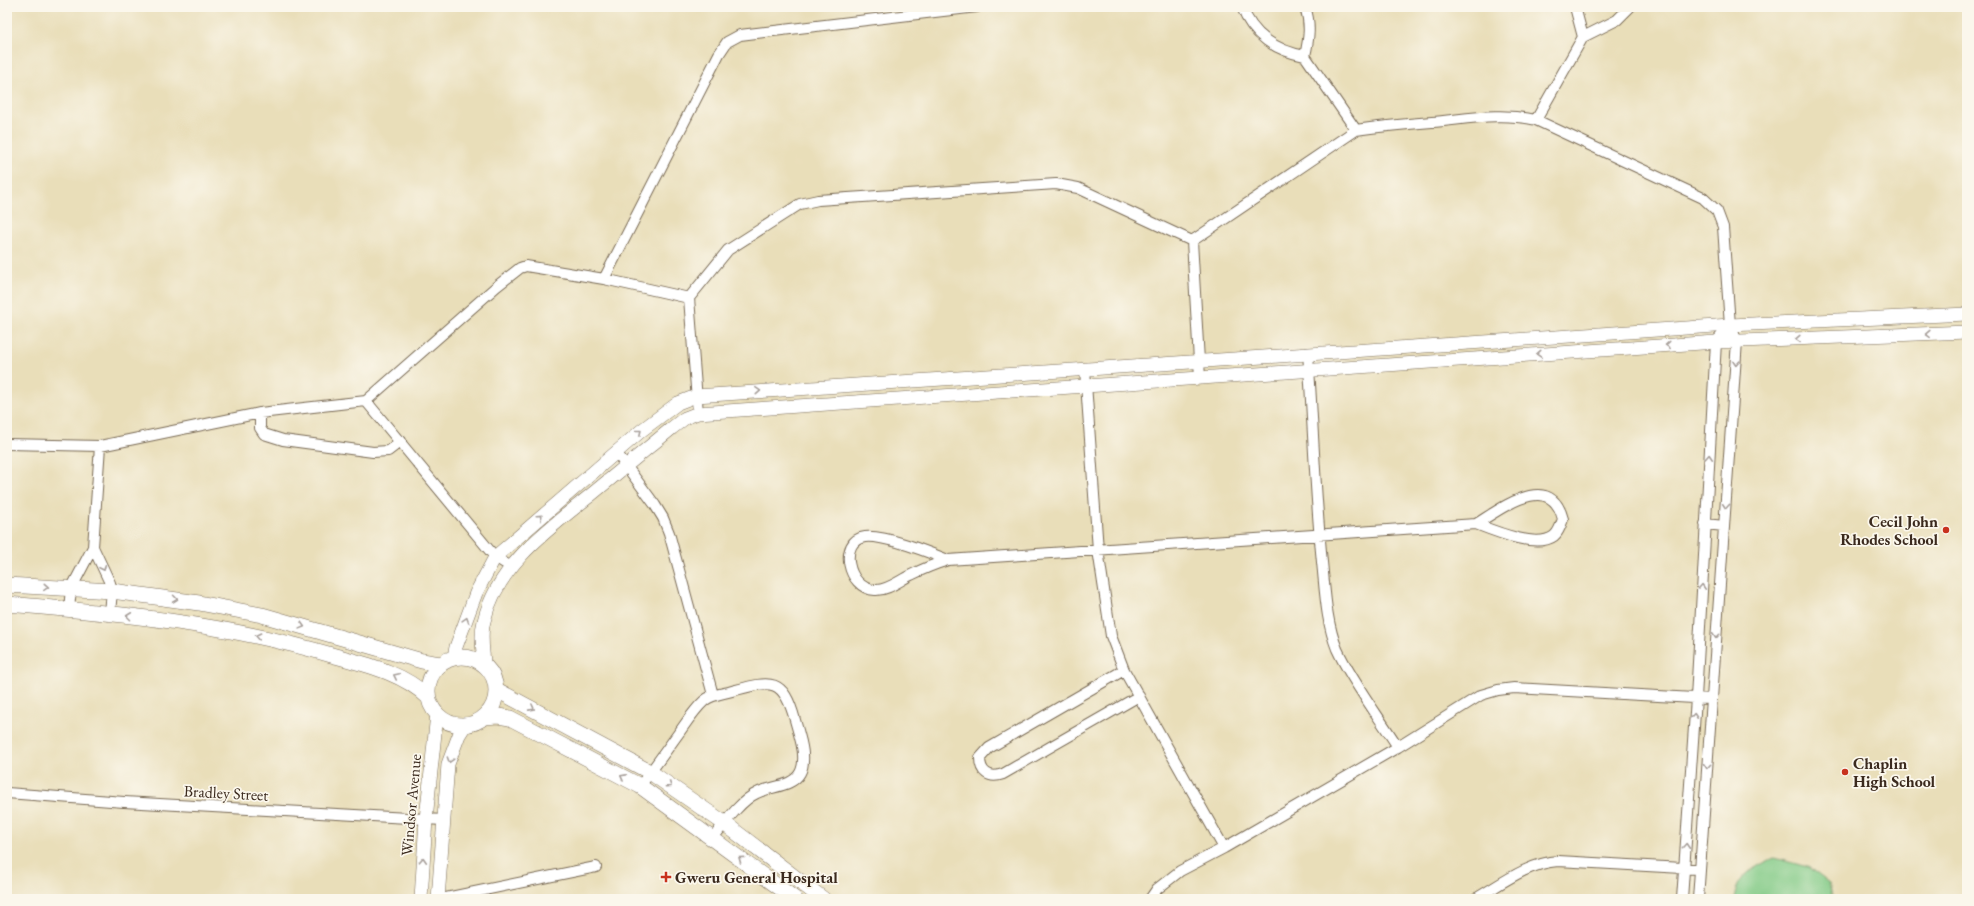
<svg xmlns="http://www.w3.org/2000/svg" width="1974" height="906" font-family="'EB Garamond',serif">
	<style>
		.garden { fill: #82ca86; stroke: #5e7a52 }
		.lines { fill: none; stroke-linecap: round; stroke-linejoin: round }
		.minor-casing { stroke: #786954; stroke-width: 12 }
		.major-casing { stroke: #786954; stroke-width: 14 }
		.highway-casing { stroke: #786954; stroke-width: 16 }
		.minor { stroke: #fff; stroke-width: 10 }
		.major { stroke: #fff; stroke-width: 13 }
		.highway { stroke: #fff; stroke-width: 15 }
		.oneway { stroke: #a79f9a }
		.poi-dot { fill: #c8321e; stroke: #fbf7ec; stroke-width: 1.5 }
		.labels { text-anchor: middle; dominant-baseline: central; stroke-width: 3.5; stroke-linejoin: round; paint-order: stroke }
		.poi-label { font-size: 16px; font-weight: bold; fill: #3b2a1e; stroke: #fbf7ec; text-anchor: start }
		.street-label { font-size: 16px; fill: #3b2a1e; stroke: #fbf7ec }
	</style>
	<rect width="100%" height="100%" fill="#fbf7ec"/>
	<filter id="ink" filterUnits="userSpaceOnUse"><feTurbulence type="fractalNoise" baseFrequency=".025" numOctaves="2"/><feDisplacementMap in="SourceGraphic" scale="8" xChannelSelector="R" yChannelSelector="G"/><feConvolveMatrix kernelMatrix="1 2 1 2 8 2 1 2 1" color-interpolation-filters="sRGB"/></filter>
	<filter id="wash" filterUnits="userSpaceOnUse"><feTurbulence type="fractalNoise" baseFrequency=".012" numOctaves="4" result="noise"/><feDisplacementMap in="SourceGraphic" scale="16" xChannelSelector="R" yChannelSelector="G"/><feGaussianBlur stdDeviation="0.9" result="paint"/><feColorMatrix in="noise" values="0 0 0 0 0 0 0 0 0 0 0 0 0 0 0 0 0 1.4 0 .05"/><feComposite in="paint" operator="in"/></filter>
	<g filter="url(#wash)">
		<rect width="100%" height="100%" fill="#e9deb9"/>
		<path class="garden" d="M1774,858L1808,867L1829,883L1833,899H1734C1737,875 1755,867 1774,858Z"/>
	</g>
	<g filter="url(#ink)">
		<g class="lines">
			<defs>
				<path id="minor" d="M1242,7C1252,35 1276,51 1305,56
					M1305,7C1311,24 1309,38 1305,56L1356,130
					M1575,7L1583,37
					M1536,120L1583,37L1617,20L1630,7
					M604,279L719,54L727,42L740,35L977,7
					M1308,353C1313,423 1315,493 1322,562C1325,590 1326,622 1337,649C1351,680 1379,717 1398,747
					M1085,370L1098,550L1111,636L1124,670L1224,848
					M1200,378L1192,241L1356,130C1381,126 1406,124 1432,122C1467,119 1501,112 1536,120L1703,198L1717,211L1723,227L1730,325L1737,341L1698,899
					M366,401L495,557L511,567
					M260,413V428L264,434L283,440L373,452L388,451L401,441
					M698,413L689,298L728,250L800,204L818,200L1056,184L1078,188L1192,241
					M7,444L100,446L260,413L366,401L497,286L520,268L526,266L604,279L689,298
					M616,452L655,505L663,518L669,533L713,695
					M1705,524L1724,526
					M93,547L110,583L112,591L110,613
					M948,560C928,552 886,535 865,537C838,540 847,589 875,590C887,591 900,580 911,575C923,569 935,564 948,560L1476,524C1494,531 1537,549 1554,536C1559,532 1561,525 1563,519C1550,470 1501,509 1476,524
					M69,609L71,589L93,547L100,446
					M1124,670L989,748L980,758C980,772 989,779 1003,774L1139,696
					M640,786C653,769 665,752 678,734C686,723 694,710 704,701C712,694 722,694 732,691C770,681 783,676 795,720C799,735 808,758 800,773C792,787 771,786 757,793C741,800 724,824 713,838
					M7,793L124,802L443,820
					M441,899L596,867
					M1150,899L1157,889L1180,871L1224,848L1398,747L1481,695L1498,690L1514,688L1712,699
					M1475,899C1501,884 1528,863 1558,861L1700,869
					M1682,899L1696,698L1716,342L1730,325"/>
				<path id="major" d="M454,657L456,647L476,593L495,557L642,430L678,403L696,396L1730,325L1967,314
					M484,663C483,649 480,635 484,621C497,565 550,528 592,494C619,472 645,450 672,428L685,418L698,413L1716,342L1967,332
					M421,899L426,819L437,714
					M438,899L448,764L459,735L466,724"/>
				<path id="highway" d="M7,585L112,591L199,603L262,615L422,661L440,664
					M7,604C118,613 228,624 335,656C368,665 403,673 428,697
					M428 691a34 34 0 1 1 68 0a34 34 0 1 1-68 0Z
					M497,690L650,772L724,823L823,899
					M484,717L498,716L510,718L640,786L795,899"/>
			</defs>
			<use href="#minor" class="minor-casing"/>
			<use href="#major" class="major-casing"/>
			<use href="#highway" class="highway-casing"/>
			<use href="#minor" class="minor"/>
			<use href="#major" class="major"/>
			<use href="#highway" class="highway"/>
		</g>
		<defs><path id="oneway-chevron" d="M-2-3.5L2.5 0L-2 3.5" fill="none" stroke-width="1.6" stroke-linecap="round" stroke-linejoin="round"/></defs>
		<g class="oneway">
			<use href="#oneway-chevron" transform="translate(1928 334) rotate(178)"/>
			<use href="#oneway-chevron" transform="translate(1798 339) rotate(178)"/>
			<use href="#oneway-chevron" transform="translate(1668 345) rotate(176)"/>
			<use href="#oneway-chevron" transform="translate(1539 354) rotate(176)"/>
			<use href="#oneway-chevron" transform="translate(1736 363) rotate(93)"/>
			<use href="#oneway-chevron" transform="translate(758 391) rotate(-4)"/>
			<use href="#oneway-chevron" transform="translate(639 432) rotate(-39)"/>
			<use href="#oneway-chevron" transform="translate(1709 457) rotate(-87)"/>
			<use href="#oneway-chevron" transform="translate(1726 506) rotate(94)"/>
			<use href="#oneway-chevron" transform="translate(540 517) rotate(-42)"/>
			<use href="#oneway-chevron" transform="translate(103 568) rotate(65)"/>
			<use href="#oneway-chevron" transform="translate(46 587) rotate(4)"/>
			<use href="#oneway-chevron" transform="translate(1702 587) rotate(-87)"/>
			<use href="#oneway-chevron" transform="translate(175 599) rotate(8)"/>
			<use href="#oneway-chevron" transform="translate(129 616) rotate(-173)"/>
			<use href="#oneway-chevron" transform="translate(466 620) rotate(-72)"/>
			<use href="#oneway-chevron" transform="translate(302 626) rotate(15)"/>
			<use href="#oneway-chevron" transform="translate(258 636) rotate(-168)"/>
			<use href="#oneway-chevron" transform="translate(1716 636) rotate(94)"/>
			<use href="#oneway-chevron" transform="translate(396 676) rotate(-155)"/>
			<use href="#oneway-chevron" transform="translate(532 708) rotate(28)"/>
			<use href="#oneway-chevron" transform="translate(1694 716) rotate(-86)"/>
			<use href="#oneway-chevron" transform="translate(450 760) rotate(108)"/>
			<use href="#oneway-chevron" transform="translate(1707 766) rotate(94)"/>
			<use href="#oneway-chevron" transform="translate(623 777) rotate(-152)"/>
			<use href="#oneway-chevron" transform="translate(669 785) rotate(35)"/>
			<use href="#oneway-chevron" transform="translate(1686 846) rotate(-86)"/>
			<use href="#oneway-chevron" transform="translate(741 859) rotate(-144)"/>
			<use href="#oneway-chevron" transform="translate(423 860) rotate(-87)"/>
		</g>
	</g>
	<g class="poi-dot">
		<circle cx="1946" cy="530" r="4"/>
		<circle cx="1845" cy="772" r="4"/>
		<path d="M664 871h4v4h4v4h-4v4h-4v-4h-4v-4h4z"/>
	</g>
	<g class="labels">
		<g class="poi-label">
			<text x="1938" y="521" text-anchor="end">Cecil John<tspan x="1938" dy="18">Rhodes School</tspan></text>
			<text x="1853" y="763">Chaplin<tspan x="1853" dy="18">High School</tspan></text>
			<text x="675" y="877">Gweru General Hospital</text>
		</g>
		<g class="street-label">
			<text transform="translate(226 793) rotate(3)">Bradley Street</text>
			<text transform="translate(411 805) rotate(-85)">Windsor Avenue</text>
		</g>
	</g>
	<rect width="1974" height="906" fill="none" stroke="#fbf7ec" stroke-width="24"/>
</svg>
